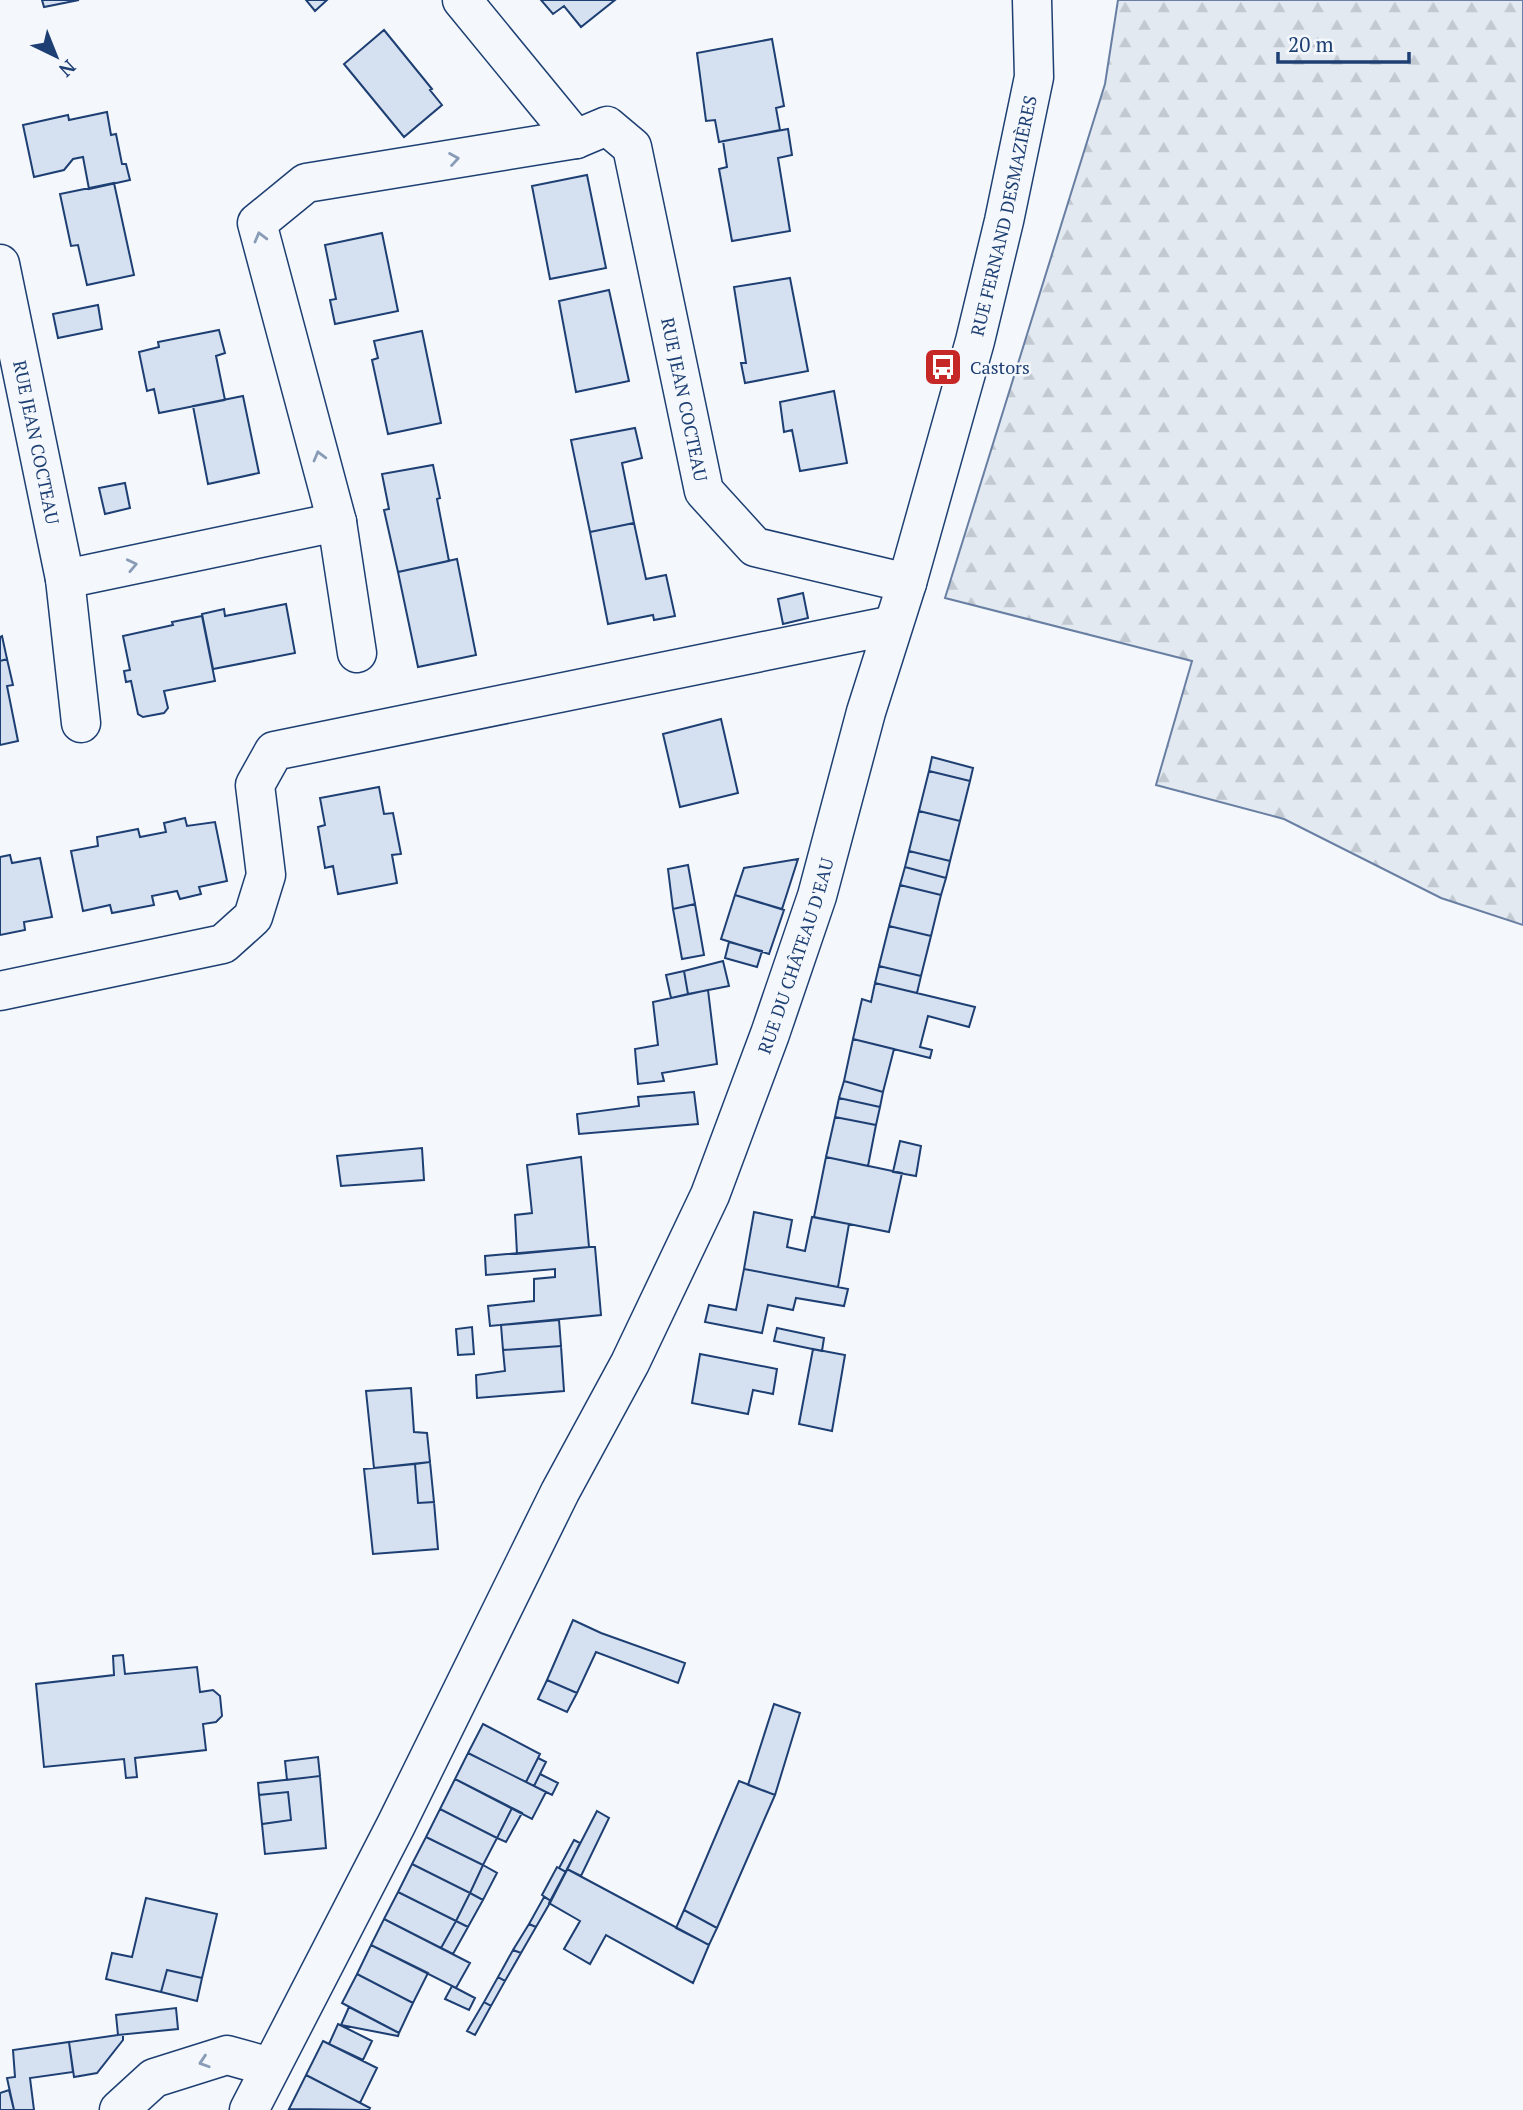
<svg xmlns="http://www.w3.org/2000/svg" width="1523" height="2110" font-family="'PT Serif',serif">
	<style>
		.forest { fill: url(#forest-firs); stroke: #687fa3; stroke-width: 2 }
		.building { fill: #d5e0f0; stroke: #1d3f73; stroke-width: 2 }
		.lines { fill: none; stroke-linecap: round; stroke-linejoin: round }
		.street-casing { stroke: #1d3f73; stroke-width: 41 }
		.secondary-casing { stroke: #1d3f73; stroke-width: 41 }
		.street { stroke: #f4f7fb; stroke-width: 38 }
		.secondary { stroke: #f4f7fb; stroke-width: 38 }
		.oneway { stroke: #889bb7 }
		.labels { text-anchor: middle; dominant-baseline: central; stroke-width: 5; stroke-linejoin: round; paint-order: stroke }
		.street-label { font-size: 18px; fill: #1d3f73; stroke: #f4f7fb }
		.poi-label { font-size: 18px; fill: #1d3f73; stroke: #f4f7fb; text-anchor: start }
	</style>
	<defs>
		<pattern id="forest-firs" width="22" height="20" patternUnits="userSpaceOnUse" patternTransform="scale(1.75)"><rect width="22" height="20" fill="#e3e9f0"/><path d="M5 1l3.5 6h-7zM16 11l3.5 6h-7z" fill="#c2c9d1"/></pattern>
	</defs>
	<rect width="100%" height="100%" fill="#f4f7fb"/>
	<path class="forest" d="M1118,0H1523V925L1441,898L1284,819L1156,785L1192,661L945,598L1105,84Z"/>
	<path class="building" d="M42,0H79L44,7Z
		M306,0H327L315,11Z
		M541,0H615L581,27L564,6L553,14Z
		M384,30L432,89L430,90L442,105L404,137L344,64Z
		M772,39L784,106L776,108L780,130L719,142L715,120L706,121L697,53Z
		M107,112L111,135L116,134L122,164H126L130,180L89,189L83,157L73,159L64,170L34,177L23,125L68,115L69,120Z
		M788,129L792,155L778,158L790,231L732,241L719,169L727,167L723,141Z
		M587,175L606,268L550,279L532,186Z
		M114,183L134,275L87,285L78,245L71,246L60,194Z
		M382,233L398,311L335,324L330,300L336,299L325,245Z
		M790,278L808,371L745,383L741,363H746L734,287Z
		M609,290L629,381L576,392L559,301Z
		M98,305L102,329L58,338L53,314Z
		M219,330L225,353L216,356L225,400L159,413L154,389L147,391L139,352L159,347L158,342Z
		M422,331L441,423L388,434L372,360L378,358L374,341Z
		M834,391L847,463L800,471L792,430L784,432L780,402Z
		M243,396L259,473L208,484L193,406Z
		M635,428L642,458L622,463L634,523L590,532L571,440Z
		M433,465L440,498L437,499L449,561L398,572L384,510L389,509L382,474Z
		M125,483L130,508L105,514L99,488Z
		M634,523L646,579L666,575L675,616L654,620L653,615L608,624L590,532Z
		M457,559L476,655L418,667L398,572Z
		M803,593L808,618L783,624L778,599Z
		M286,604L295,653L213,669L202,614L224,609L225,616Z
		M202,616L215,681L164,691L168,708L164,713L143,717L138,714L131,681L126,682L124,671L130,670L123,636L173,625L172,622Z
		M2,636L7,659L0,661V637Z
		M7,659L13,685L7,686L18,741L0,745V661Z
		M721,719L738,793L680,807L663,734Z
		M932,757L973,768L970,781L929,771Z
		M929,771L970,781L960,821L919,811Z
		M379,787L384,814L393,813L401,854L392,855L397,883L338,894L333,866L325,868L318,827L325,825L320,798Z
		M919,811L960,821L950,861L909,851Z
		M185,818L187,826L215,822L227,881L199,887L201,894L180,899L177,891L152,896L154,905L112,913L110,905L83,911L71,851L98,846L97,837L138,829L140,837L166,832L164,823Z
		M909,851L950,861L946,878L905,867Z
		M10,855L12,863L40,858L52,917L24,922L25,930L0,935V857Z
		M798,859L782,909L735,895L744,868Z
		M688,865L695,904L673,909L668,869Z
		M905,867L946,878L941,895L900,885Z
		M900,885L941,895L931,936L889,926Z
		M735,895L784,910L769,954L721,939Z
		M695,904L704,955L682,959L673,909Z
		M889,926L931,936L921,976L879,966Z
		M729,942L762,951L757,967L725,958Z
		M723,961L729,986L688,994L684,971Z
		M879,966L921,976L917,993L875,983Z
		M684,971L688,994L671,998L666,975Z
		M875,983L975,1007L969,1027L928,1016L920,1047L932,1050L930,1058L853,1039L862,999L871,1002Z
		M708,990L717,1064L662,1073L664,1081L638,1084L635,1049L658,1045L653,1002Z
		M853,1039L894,1049L883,1092L844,1081Z
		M844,1081L883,1092L880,1107L839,1098Z
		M694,1092L698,1124L579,1134L577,1114L639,1106L638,1097Z
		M839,1098L880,1107L876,1125L835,1117Z
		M835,1117L876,1125L868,1166L826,1157Z
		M900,1141L921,1146L916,1176L893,1172Z
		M422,1148L424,1180L341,1186L337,1156Z
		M581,1157L589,1247L517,1254L515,1215L532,1213L527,1165Z
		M826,1157L902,1173L889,1232L814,1217Z
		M754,1212L792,1220L787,1247L805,1251L812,1217L849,1224L838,1287L744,1269Z
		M589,1247H595L601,1315L490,1326L488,1306L534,1301V1279L555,1277V1269L486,1275L485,1256Z
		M744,1269L848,1289L844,1306L796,1298L793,1310L768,1305L762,1333L705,1322L709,1305L736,1310Z
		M559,1320L561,1346L503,1350L501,1325Z
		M472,1327L474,1354L458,1355L456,1329Z
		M777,1328L824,1338L822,1351L774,1341Z
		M561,1346L564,1391L477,1398L476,1375L505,1371L503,1350Z
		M813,1349L845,1355L832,1431L799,1424Z
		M700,1354L777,1369L773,1394L753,1390L748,1414L692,1403Z
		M411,1388L414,1432L427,1433L430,1462L374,1468L366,1391Z
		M430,1462L434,1502L418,1503L415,1464Z
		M415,1464L418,1503L434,1502L438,1549L373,1554L364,1469Z
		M573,1620L601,1633L685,1663L678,1683L596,1652L577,1693L547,1680Z
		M123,1655L125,1674L197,1667L200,1692L213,1690L220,1696L222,1716L216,1722L203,1724L206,1750L135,1758L137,1777L126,1778L124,1759L44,1767L36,1684L114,1675L113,1656Z
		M547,1680L577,1693L567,1712L538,1699Z
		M774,1704L800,1713L775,1795L748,1785Z
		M483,1724L540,1754L526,1782L468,1753Z
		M468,1753L546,1792L532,1819L455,1779Z
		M318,1757L320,1776L287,1780L285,1761Z
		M538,1758L546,1762L534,1786L526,1782Z
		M540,1774L558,1783L552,1795L534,1786Z
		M320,1776L326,1848L265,1854L262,1824L291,1820L288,1792L259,1795L258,1783Z
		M455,1779L512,1808L497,1838L440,1809Z
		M739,1781L775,1795L717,1928L684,1910Z
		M288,1792L291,1820L262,1824L259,1795Z
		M512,1808L522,1813L506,1842L497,1838Z
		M440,1809L497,1838L483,1865L426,1837Z
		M597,1811L609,1818L581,1876L567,1869Z
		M426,1837L483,1865L470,1893L412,1864Z
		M574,1840L580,1843L566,1872L559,1868Z
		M412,1864L470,1893L456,1921L398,1892Z
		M483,1865L497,1873L483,1900L470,1893Z
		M557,1867L566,1872L551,1901L542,1895Z
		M567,1869L709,1945L693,1983L606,1935L590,1964L564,1949L580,1921L549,1903Z
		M398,1892L456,1921L441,1948L384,1919Z
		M470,1893L483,1900L468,1927L456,1921Z
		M544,1897L551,1901L536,1927L529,1924Z
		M146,1898L217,1914L202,1978L167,1970L161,1992L106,1979L112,1953L132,1957Z
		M684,1910L717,1928L709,1945L676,1928Z
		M384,1919L470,1963L456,1988L371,1945Z
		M456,1921L468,1927L453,1954L441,1948Z
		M529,1924L536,1927L521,1953L513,1950Z
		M371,1945L428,1973L413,2003L357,1974Z
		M513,1950L521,1953L505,1981L498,1977Z
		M167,1970L202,1978L197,2001L161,1992Z
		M357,1974L413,2003L399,2033L342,2003Z
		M498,1977L505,1981L491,2006L484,2002Z
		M452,1986L475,1998L469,2010L445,1999Z
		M484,2002L491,2006L475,2035L467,2031Z
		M349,2007L399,2033L398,2036L341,2025Z
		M176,2008L178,2029L118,2035L116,2015Z
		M338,2024L372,2041L363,2060L329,2044Z
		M118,2035H123V2040L97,2073L74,2077L69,2042Z
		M323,2041L377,2068L360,2103L306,2075Z
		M69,2042L73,2072L30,2078L34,2110H14L7,2078L15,2077L13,2050Z
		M306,2075L370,2108L369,2110L289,2109Z
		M9,2090L14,2110H0V2093Z"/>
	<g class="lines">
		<defs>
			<g id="street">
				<path id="s1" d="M462,0L576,139L607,126L632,147L704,491L755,547L907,583"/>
				<path id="s2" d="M0,264L65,579L81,723"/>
				<path d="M65,579L337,522"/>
				<path d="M357,653L337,522L257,223L306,183L576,139"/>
				<path d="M0,991L223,944L253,917L266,875L255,785L274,751L893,625"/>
				<path d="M119,2110L154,2078L227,2055L270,2067"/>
			</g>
			<g id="secondary">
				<path id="s3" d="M249,2110L396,1825L560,1492L630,1363L710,1195L770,1034L817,896L866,712L907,583L975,341L1004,221L1034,77L1032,0"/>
			</g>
		</defs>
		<use href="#street" class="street-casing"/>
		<use href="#secondary" class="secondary-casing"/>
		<use href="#street" class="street"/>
		<use href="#secondary" class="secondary"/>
	</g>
	<defs><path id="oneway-chevron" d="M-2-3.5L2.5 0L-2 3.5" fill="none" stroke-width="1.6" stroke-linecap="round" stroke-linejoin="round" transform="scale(1.75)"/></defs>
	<g class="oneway">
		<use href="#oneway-chevron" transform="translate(454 159) rotate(-9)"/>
		<use href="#oneway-chevron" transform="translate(260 237) rotate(-105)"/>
		<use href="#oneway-chevron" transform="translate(319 456) rotate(-105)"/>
		<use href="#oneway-chevron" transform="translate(132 565) rotate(-12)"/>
		<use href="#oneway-chevron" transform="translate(204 2062) rotate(162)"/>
	</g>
	<defs>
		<symbol id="bus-square" viewBox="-11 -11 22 22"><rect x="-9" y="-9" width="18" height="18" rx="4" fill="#c62828" stroke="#f4f7fb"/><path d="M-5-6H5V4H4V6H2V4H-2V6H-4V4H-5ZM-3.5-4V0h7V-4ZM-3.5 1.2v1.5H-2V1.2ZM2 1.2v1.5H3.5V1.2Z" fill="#fff"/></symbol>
	</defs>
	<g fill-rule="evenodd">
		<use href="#bus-square" x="921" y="345" width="44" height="44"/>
	</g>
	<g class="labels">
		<g class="street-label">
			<text stroke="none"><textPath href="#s3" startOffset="2048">RUE FERNAND DESMAZIÈRES</textPath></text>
			<text stroke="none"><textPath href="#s1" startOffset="504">RUE JEAN COCTEAU</textPath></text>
			<text stroke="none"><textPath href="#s2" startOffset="182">RUE JEAN COCTEAU</textPath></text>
			<text stroke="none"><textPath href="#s3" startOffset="1279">RUE DU CHÂTEAU D'EAU</textPath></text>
		</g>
		<g class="poi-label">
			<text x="970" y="367">Castors</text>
		</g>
	</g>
	<g transform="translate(56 56) rotate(137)" stroke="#f4f7fb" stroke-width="5" paint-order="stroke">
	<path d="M0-5L12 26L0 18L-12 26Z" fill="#1d3f73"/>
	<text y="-10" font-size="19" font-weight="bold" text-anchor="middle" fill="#1d3f73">N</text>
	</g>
	<path d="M1278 52v10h131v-10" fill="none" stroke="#1d3f73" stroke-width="3.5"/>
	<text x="1288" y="52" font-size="21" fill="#1d3f73" stroke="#f4f7fb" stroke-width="5" paint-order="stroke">20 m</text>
</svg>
